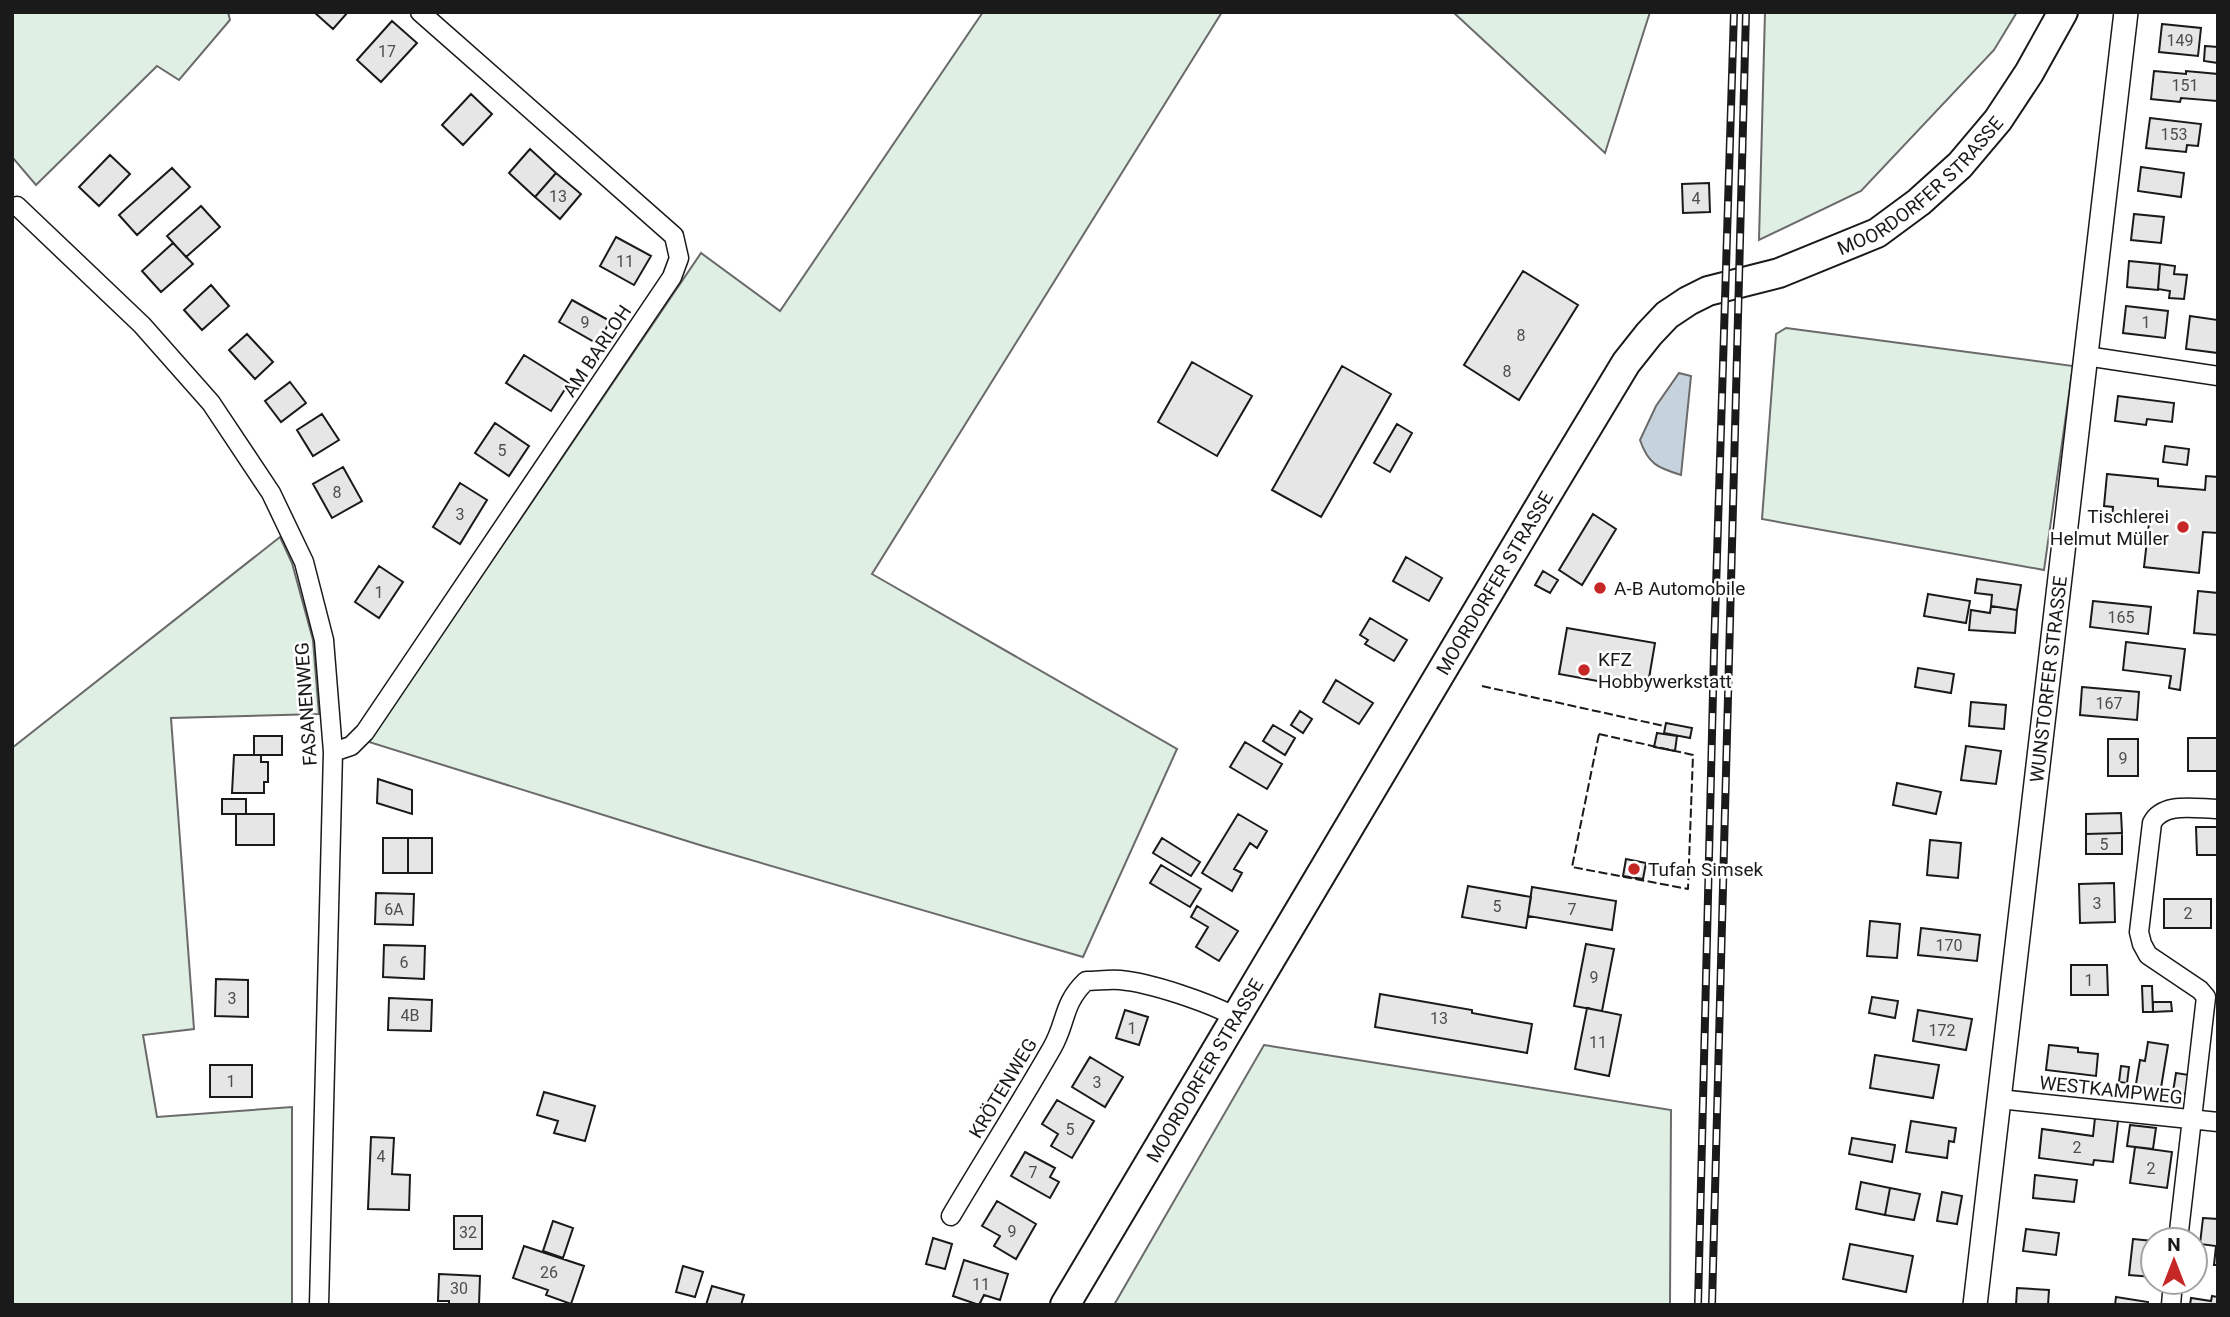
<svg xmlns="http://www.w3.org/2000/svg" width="2230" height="1317" font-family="Roboto,sans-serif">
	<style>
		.green { fill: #e0efe3; stroke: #6a6a6a; stroke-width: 2 }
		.water { fill: #c6d2dc; stroke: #6a6a6a; stroke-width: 2 }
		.building { fill: #e6e6e6; stroke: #1a1a1a; stroke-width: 2 }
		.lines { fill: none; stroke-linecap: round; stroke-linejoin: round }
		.minor-casing { stroke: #1a1a1a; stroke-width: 21 }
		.tertiary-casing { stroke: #1a1a1a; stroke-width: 26 }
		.primary-casing { stroke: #1a1a1a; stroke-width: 32 }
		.minor { stroke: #fff; stroke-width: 18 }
		.tertiary { stroke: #fff; stroke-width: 23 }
		.primary { stroke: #fff; stroke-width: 28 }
		.rail-casing { stroke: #1a1a1a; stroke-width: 8 }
		.rail { stroke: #fff; stroke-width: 5; stroke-dasharray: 16; stroke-linecap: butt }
		.fence { stroke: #1a1a1a; stroke-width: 2; stroke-dasharray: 9 3.5; stroke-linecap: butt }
		.poi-dot { fill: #c62828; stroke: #fff; stroke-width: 2.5 }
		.labels { text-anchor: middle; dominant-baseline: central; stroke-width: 5; stroke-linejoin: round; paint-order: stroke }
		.number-label { font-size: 16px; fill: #4d4d4d }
		.street-label { font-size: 19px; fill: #1a1a1a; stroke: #fff }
		.poi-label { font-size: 19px; fill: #1a1a1a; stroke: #fff; text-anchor: start }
	</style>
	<rect width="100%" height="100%" fill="#fff"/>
	<path class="green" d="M12,12H228L230,20L179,80L157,66L36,185L12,157Z
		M983,12H1222L872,574L1177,749L1083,957L703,846L369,742L701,253L780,311Z
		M1453,12H1650L1605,153Z
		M1765,12H2017L1994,50L1861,191L1759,240Z
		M1786,328L2073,366L2044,570L1762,519L1776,334Z
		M280,537L292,563L313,640L319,714L171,718L194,1029L143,1035L157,1117L292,1107V1305H12V748Z
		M1264,1045L1671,1110L1670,1305H1114Z"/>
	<path class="water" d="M1679,373L1691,376L1681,475C1658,468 1648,464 1640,440L1656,406Z"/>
	<path class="building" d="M314,12H348L333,29Z
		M392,21L417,43L381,82L357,60Z
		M2162,24L2201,28L2198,56L2159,52Z
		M2205,46L2218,47V63L2204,61Z
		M2154,71L2186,74V71L2218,74L2217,101L2181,98L2180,102L2151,99Z
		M471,94L492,114L463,145L442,125Z
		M2150,118L2201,124L2198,146L2187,145L2186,152L2146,148Z
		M530,149L556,173L535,197L509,173Z
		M110,155L130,174L99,206L79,187Z
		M2141,167L2184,173L2181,197L2138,191Z
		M172,168L190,187L137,235L119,215Z
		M556,173L581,194L560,219L535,197Z
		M1709,183L1710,212L1683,213L1682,184Z
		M201,206L220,227L186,257L167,236Z
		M2134,214L2164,217L2161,243L2131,240Z
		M616,237L651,256L634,285L600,266Z
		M173,243L193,264L161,292L142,271Z
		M2129,261L2160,264L2158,290L2127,287Z
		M2160,264L2175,266L2174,274L2187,275L2184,299L2169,298L2170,291L2158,289Z
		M1523,271L1578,305L1519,400L1464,365Z
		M211,285L229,306L202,330L184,310Z
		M572,300L610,321L598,344L559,322Z
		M2126,306L2168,311L2165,338L2123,333Z
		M2190,316L2218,320V353L2186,349Z
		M247,334L273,362L255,379L229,350Z
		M524,355L569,383L551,411L506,383Z
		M1192,362L1252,396L1217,456L1158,422Z
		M1342,366L1391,394L1321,517L1272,490Z
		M290,382L306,403L281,422L265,401Z
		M2118,396L2174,403L2172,422L2147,419L2146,425L2115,421Z
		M322,414L339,440L313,456L297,430Z
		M495,423L529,446L509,476L475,453Z
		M1397,424L1412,433L1390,472L1374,463Z
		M2165,446L2189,449L2187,465L2163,462Z
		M343,467L362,501L332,518L313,484Z
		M2107,474L2158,479V486L2205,490L2206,476L2218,477V533L2203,532L2199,573L2144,567L2149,523L2112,519L2113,507L2104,506Z
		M460,483L487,500L460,544L433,527Z
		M1593,514L1616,529L1582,585L1559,570Z
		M1406,557L1442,578L1429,601L1393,581Z
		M379,566L403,582L379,618L355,602Z
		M1543,571L1558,580L1550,593L1535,585Z
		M1977,579L2021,585L2017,610L1991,606L1992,595L1975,593Z
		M2198,591L2218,593V635L2194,633Z
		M1928,594L1970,601L1966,623L1924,616Z
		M2093,601L2151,607L2148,634L2090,627Z
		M1991,606L2017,610L2015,633L1969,630L1971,610L1990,613Z
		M1370,618L1407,640L1394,661L1365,644L1368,640L1360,635Z
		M1567,628L1655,643L1647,690L1559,674Z
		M2126,642L2185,649L2180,690L2169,688L2171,676L2123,670Z
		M1918,668L1954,674L1951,693L1915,687Z
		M1336,680L1373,703L1359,724L1323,702Z
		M2082,687L2139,692L2137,720L2080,715Z
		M1971,702L2006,705L2004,729L1969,726Z
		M1300,711L1312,719L1303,733L1291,725Z
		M1666,723L1692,728L1690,738L1664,733Z
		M1273,725L1295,738L1285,755L1263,741Z
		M1657,733L1677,736L1675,751L1654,747Z
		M254,736H282V755H254Z
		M2188,738H2218V771H2188Z
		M2108,739H2138V776H2108Z
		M1245,742L1282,764L1267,789L1230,767Z
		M1966,746L2001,751L1996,784L1961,780Z
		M234,755H261V762H268V782H264V793H232Z
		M378,779L412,790V814L377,803Z
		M1897,783L1941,792L1936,814L1893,805Z
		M222,799H246V814H222Z
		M2121,813L2122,833L2086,834V814Z
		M236,814H274V845H236Z
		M1238,814L1267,831L1257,848L1250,843L1234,869L1242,873L1232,891L1202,873Z
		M2196,827H2218V855H2197Z
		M2122,833V854H2086V834Z
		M383,838H408V873H383Z
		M408,838H432V873H408Z
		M1162,838L1200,862L1191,876L1153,853Z
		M1930,840L1961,843L1958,878L1927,875Z
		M1626,859L1646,863L1643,879L1623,876Z
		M1161,865L1201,889L1190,907L1150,883Z
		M2114,883L2115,922L2080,923L2079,884Z
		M1468,886L1531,897L1526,928L1462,917Z
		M1532,887L1616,901L1612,930L1528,916Z
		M376,893L414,894L413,925L375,924Z
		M2164,899H2211V928H2164Z
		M1197,906L1238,931L1219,961L1196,947L1208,927L1191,917Z
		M1870,921L1900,924L1897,958L1867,956Z
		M1921,928L1980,935L1977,961L1918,955Z
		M1586,944L1614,949L1602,1011L1574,1006Z
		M384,945L425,946L424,979L383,977Z
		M2071,965H2107L2108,995H2071Z
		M216,979L248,980V1017L215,1016Z
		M2142,986H2152L2153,1012H2143Z
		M1380,994L1472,1010V1013L1532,1024L1527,1053L1375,1027Z
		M1872,997L1898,1001L1895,1018L1869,1013Z
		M389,998L432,1000L431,1031L388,1030Z
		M2153,1002H2171L2172,1011L2153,1012Z
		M1587,1008L1621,1015L1609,1076L1575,1069Z
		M1125,1010L1148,1017L1139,1045L1116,1038Z
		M1918,1010L1972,1019L1966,1050L1913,1041Z
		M2148,1042L2168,1045L2160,1094L2135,1090L2140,1060L2145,1061Z
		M2049,1045L2078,1048V1052L2098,1054L2096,1076L2046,1070Z
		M1875,1055L1939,1065L1933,1098L1870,1088Z
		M1090,1057L1123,1077L1105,1107L1072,1087Z
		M210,1065H252V1097H210Z
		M2121,1066L2129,1067L2127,1083L2119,1082Z
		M2176,1073L2189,1075L2187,1094L2173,1092Z
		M544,1092L595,1106L585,1141L554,1133L558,1121L537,1115Z
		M1057,1100L1094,1121L1072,1158L1051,1146L1058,1134L1042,1124Z
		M2095,1118L2118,1121L2113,1162L2094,1160L2093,1165L2039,1158L2042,1129L2093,1136Z
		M1911,1121L1956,1128L1954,1142L1949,1141L1947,1158L1906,1152Z
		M2130,1125L2156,1128L2153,1149L2127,1146Z
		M371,1137L394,1138L392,1174L410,1175L409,1210L368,1209Z
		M1852,1138L1895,1145L1892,1162L1849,1154Z
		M2135,1147L2172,1152L2167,1188L2130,1183Z
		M1025,1152L1055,1168L1050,1177L1059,1182L1050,1198L1011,1176Z
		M2035,1175L2077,1180L2074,1202L2033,1198Z
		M1861,1182L1890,1188L1885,1215L1856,1209Z
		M1890,1188L1920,1194L1914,1220L1885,1215Z
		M1942,1192L1962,1196L1957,1224L1937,1221Z
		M997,1201L1036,1224L1016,1259L994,1246L1000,1236L982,1226Z
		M454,1216H482V1249H454Z
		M2203,1218L2218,1219V1265H2214L2216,1246L2200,1244Z
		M553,1221L573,1228L563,1258L543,1251Z
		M2026,1229L2059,1233L2056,1255L2023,1251Z
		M933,1238L952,1244L945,1269L926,1264Z
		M2133,1239L2153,1241V1277L2129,1275Z
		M1850,1244L1913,1256L1906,1292L1843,1279Z
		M524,1246L584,1266L571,1304L546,1295L548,1290L513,1278Z
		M964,1260L1008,1274L1000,1300L984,1295L979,1305L953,1296Z
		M683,1266L703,1272L695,1297L676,1292Z
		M439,1274L480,1276L479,1305H449V1301H438Z
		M712,1286L744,1295L741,1305H706Z
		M2017,1288L2049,1290L2048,1305H2016Z
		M2212,1296L2218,1297V1305H2190L2191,1298L2211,1301Z
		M2116,1297L2148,1302V1305H2115Z"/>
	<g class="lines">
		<defs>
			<path id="minor" d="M17,206L142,325L211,403L271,493L304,562L324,640L333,752L319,1305
				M2086,356L2218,376
				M333,752L351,746L365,732L672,277L679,258L674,236L420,12
				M1999,1099L2218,1122
				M951,1216C984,1160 1020,1104 1052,1048C1067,1022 1062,1004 1086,981C1097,981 1109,979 1120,980C1152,983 1207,1002 1236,1017
				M2178,1240L2206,997L2200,990L2148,955L2142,944L2139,932L2152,823C2163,801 2197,809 2218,809
				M2171,1305L2173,1282"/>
			<g id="tertiary">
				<path id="s1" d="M1975,1305L2126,12"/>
			</g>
			<g id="primary">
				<path id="s2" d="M1065,1305L1553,484L1626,363L1649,334L1667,315L1688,301L1708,291L1779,273L1877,233L1919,202L1960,165L1998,120L2029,73L2063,12"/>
			</g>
		</defs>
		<use href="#minor" class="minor-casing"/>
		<use href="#tertiary" class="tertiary-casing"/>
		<use href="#primary" class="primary-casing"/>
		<use href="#minor" class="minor"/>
		<use href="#tertiary" class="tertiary"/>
		<use href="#primary" class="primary"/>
		<defs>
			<path id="rail" d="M1698,1305L1714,652L1734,12
				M1712,1305L1746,12"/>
		</defs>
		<use href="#rail" class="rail-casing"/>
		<use href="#rail" class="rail"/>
		<path class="fence" d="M1482,686L1664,726
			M1599,734L1693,755L1688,889L1572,867Z"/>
	</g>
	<g class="poi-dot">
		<circle cx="2183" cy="527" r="7"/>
		<circle cx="1600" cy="588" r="7"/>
		<circle cx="1584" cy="670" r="7"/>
		<circle cx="1634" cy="869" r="7"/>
	</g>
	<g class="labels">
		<g class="number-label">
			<text x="2180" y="40">149</text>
			<text x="387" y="51">17</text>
			<text x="2185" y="85">151</text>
			<text x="2174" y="134">153</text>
			<text x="558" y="196">13</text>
			<text x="1696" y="198">4</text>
			<text x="625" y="261">11</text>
			<text x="585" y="322">9</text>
			<text x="2146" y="322">1</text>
			<text x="1521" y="335">8</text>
			<text x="1507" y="371">8</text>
			<text x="502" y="450">5</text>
			<text x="337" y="492">8</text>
			<text x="460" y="514">3</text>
			<text x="379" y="592">1</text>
			<text x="2121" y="617">165</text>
			<text x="2109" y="703">167</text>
			<text x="2123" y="758">9</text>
			<text x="2104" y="844">5</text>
			<text x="2097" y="903">3</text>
			<text x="1497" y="906">5</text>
			<text x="394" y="909">6A</text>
			<text x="1572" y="909">7</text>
			<text x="2188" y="913">2</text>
			<text x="1949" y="945">170</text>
			<text x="404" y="962">6</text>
			<text x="1594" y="977">9</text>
			<text x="2089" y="980">1</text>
			<text x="232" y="998">3</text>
			<text x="410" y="1015">4B</text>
			<text x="1439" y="1018">13</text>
			<text x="1132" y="1028">1</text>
			<text x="1942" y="1030">172</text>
			<text x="1598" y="1042">11</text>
			<text x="231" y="1081">1</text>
			<text x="1097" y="1082">3</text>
			<text x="1070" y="1129">5</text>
			<text x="2077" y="1147">2</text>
			<text x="381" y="1156">4</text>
			<text x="2151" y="1168">2</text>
			<text x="1033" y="1172">7</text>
			<text x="1012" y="1231">9</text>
			<text x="468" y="1232">32</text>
			<text x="549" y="1272">26</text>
			<text x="981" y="1284">11</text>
			<text x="459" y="1288">30</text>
		</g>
		<g class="street-label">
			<text stroke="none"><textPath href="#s2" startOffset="1449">MOORDORFER STRASSE</textPath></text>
			<text transform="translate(597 351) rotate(-56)">AM BARLOH</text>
			<text stroke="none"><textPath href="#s2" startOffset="840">MOORDORFER STRASSE</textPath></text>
			<text stroke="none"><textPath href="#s1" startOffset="630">WUNSTORFER STRASSE</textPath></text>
			<text transform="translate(306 704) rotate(-94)">FASANENWEG</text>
			<text stroke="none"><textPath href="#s2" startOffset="273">MOORDORFER STRASSE</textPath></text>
			<text transform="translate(1003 1088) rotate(-59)">KRÖTENWEG</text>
			<text transform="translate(2111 1090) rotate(6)">WESTKAMPWEG</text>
		</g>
		<g class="poi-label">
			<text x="2169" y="516" text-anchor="end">Tischlerei<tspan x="2169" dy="22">Helmut Müller</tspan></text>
			<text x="1614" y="588">A-B Automobile</text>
			<text x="1598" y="659">KFZ<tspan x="1598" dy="22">Hobbywerkstatt</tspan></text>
			<text x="1648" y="869">Tufan Simsek</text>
		</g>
	</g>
	<rect width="2230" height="1317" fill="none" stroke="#1a1a1a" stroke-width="28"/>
	<g transform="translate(2174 1261)"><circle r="33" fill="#ffffff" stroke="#a3a3a3" stroke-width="2"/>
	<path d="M0-5L12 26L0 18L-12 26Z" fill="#c62828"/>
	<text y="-10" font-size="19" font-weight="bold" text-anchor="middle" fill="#1a1a1a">N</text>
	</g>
</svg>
